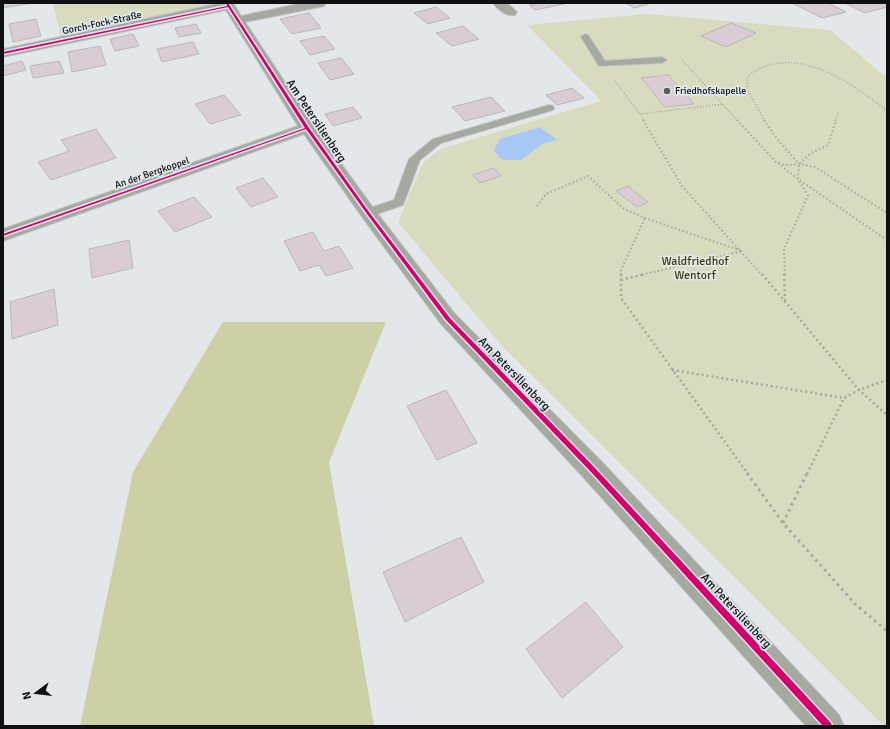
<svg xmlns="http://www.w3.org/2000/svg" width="890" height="729" font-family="Signika,sans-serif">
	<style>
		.green { fill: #d8dbbd }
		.forest { fill: #cdd0a5 }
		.water { fill: #a5c8f4 }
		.building { fill: #daccd4; stroke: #b8b8ba }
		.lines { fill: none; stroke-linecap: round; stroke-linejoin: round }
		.service-casing { stroke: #c3c5c7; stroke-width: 2 }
		.minor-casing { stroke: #c3c5c7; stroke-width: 2 }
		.path-far3 { stroke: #a4a9a3; stroke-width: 1.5; stroke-dasharray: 1 2; stroke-linecap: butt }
		.path-far2 { stroke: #a4a9a3; stroke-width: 2; stroke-dasharray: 1.5 2.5; stroke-linecap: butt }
		.path-far1 { stroke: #a4a9a3; stroke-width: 2.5; stroke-dasharray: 2 3; stroke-linecap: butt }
		.path { stroke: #a4a9a3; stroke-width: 3; stroke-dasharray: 2.5 4; stroke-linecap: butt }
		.service { fill: #a4aaa0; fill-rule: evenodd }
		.minor { fill: #a4aaa0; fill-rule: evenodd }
		.cycleway-casing { stroke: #e1e8ed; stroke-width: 3 }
		.cycleway { fill: #d6006c; fill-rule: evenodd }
		.poi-dot { fill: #595b5e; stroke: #e1e8ed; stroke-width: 1.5 }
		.labels { text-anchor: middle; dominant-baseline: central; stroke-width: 3.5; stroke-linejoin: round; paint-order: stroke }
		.far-street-label { font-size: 10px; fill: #0e1012; stroke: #e1e8ed }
		.far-poi-label { font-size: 10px; fill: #0e1012; stroke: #e1e8ed; text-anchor: start }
		.street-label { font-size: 12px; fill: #0e1012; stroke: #e1e8ed }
		.park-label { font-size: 12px; fill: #3f4000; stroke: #e1e8ed }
	</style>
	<rect width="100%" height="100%" fill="#e4e7ea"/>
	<path class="green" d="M53,3H214L216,5L61,38Z
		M647,14L830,30L887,78V726H884L501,345L398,222L423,163L440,149L601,101L527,25Z"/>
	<path class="forest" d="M223,322H386L329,462L374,726H80L133,472Z"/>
	<path class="water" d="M540,127L557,140L542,144L521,160H511L501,159L494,150L500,139Z"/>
	<path class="building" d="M3,3H32L3,8Z
		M541,3H569L535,10L529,5Z
		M626,3H646L648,4L634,8Z
		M792,3H828L846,12L822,18Z
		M845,3H887V7L865,13Z
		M436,7L450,18L428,24L414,13Z
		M309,13L321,28L292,34L280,19Z
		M36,19L41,36L13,42L9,24Z
		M731,23L756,33L726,47L701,36Z
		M196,24L201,33L179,37L175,28Z
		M463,26L479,39L452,46L436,33Z
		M133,34L139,46L115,51L110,39Z
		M324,36L335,49L310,55L300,41Z
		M193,42L199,54L162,62L157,49Z
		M100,46L106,65L72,72L68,52Z
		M341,58L354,74L330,80L318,63Z
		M22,61L26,70L3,76V66Z
		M59,61L64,73L33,78L30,66Z
		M668,75L694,104L665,107L641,78Z
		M572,88L584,98L557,105L546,95Z
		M224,95L241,115L210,124L195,104Z
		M491,97L505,111L465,121L452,107Z
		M353,107L362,118L333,126L325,114Z
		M96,129L116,158L51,180L38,162L69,151L61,140Z
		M494,168L501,176L480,183L473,175Z
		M263,178L278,197L251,207L236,188Z
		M628,186L648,202L637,207L616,191Z
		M194,197L212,217L175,232L158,211Z
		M313,232L324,251L339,246L353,268L326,276L319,265L300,271L284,241Z
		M129,240L133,268L92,278L89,249Z
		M54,289L58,325L12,339L10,302Z
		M446,390L477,443L437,460L407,406Z
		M461,537L484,582L405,622L383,572Z
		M586,602L623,647L562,698L526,649Z"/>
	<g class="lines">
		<defs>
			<path id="service" d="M585,34L588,35L605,61L662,57L667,60L662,63L599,66L581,37Z
				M549,105L553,106L554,108L553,110L441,143L420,160L403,205L368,217L364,216L362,213L364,210L394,200L409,159L433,139Z"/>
			<path id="minor" d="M221,3H233L241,16L303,3H326L324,6L320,7L245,22L314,126L374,209L455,314L602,462L839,715L844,726H806L584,478L441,324L362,217L304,134L3,241V229L298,126L226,10L3,57V49Z
				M493,3H507L517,12L515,15C507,17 498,10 493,3Z"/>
		</defs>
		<use href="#service" class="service-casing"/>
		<use href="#minor" class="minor-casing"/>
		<path class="path-far3" d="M682,60L738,121
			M615,81L640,114L724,104
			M640,114L644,121
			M765,121L747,89L748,76C792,41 851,82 887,111
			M835,121L838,112"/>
		<path class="path-far2" d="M643,120L682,186L762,275
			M737,120L776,162L785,165L799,164L815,167L887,213
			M764,120L777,139L799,164
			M778,163L798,179L887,240
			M537,206L546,194L588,176L624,209L645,218L742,251L641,275
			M621,275V270L645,218
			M785,275L784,249L808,195L798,179L799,164L811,153L828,145L836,120"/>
		<path class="path-far1" d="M621,274V298L748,474
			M762,274L859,390L887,415
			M784,274L785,301
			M621,280L645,274
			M672,370L844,398
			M807,474L844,398L859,390L887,380"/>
		<path class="path" d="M747,473L783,523L855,604L887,631
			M783,523L807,473"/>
		<use href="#service" class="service"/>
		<use href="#minor" class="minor"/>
		<defs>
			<path id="cycleway" d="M226,3H228L230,6L309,128L369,212L450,318L595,468L831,723L832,726H823L591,472L446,320L367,214L306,129L3,236V234L305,128L228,7L3,54V52L227,6Z"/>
		</defs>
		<use href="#cycleway" class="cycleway-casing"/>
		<use href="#cycleway" class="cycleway"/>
	</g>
	<circle class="poi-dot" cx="667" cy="91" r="4"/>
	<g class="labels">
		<g class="far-street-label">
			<text transform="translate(102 23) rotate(-12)">Gorch-Fock-Straße</text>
			<text transform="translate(152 173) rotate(-19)">An der Bergkoppel</text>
		</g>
		<g class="far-poi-label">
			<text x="675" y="91">Friedhofskapelle</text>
		</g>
		<g class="street-label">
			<text transform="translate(316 121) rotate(56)">Am Petersilienberg</text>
			<text transform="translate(514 374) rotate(46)">Am Petersilienberg</text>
			<text transform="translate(736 611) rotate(47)">Am Petersilienberg</text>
		</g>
		<g class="park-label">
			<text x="695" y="261">Waldfriedhof<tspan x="695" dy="14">Wentorf</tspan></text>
		</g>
	</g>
	<rect width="890" height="729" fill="none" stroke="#0e1012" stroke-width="8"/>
	<g transform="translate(36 693) rotate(255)" stroke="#e1e8ed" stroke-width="3" paint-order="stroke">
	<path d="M0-3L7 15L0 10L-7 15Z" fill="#0e1012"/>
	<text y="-6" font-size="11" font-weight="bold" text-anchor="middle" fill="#0e1012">N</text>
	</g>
</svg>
